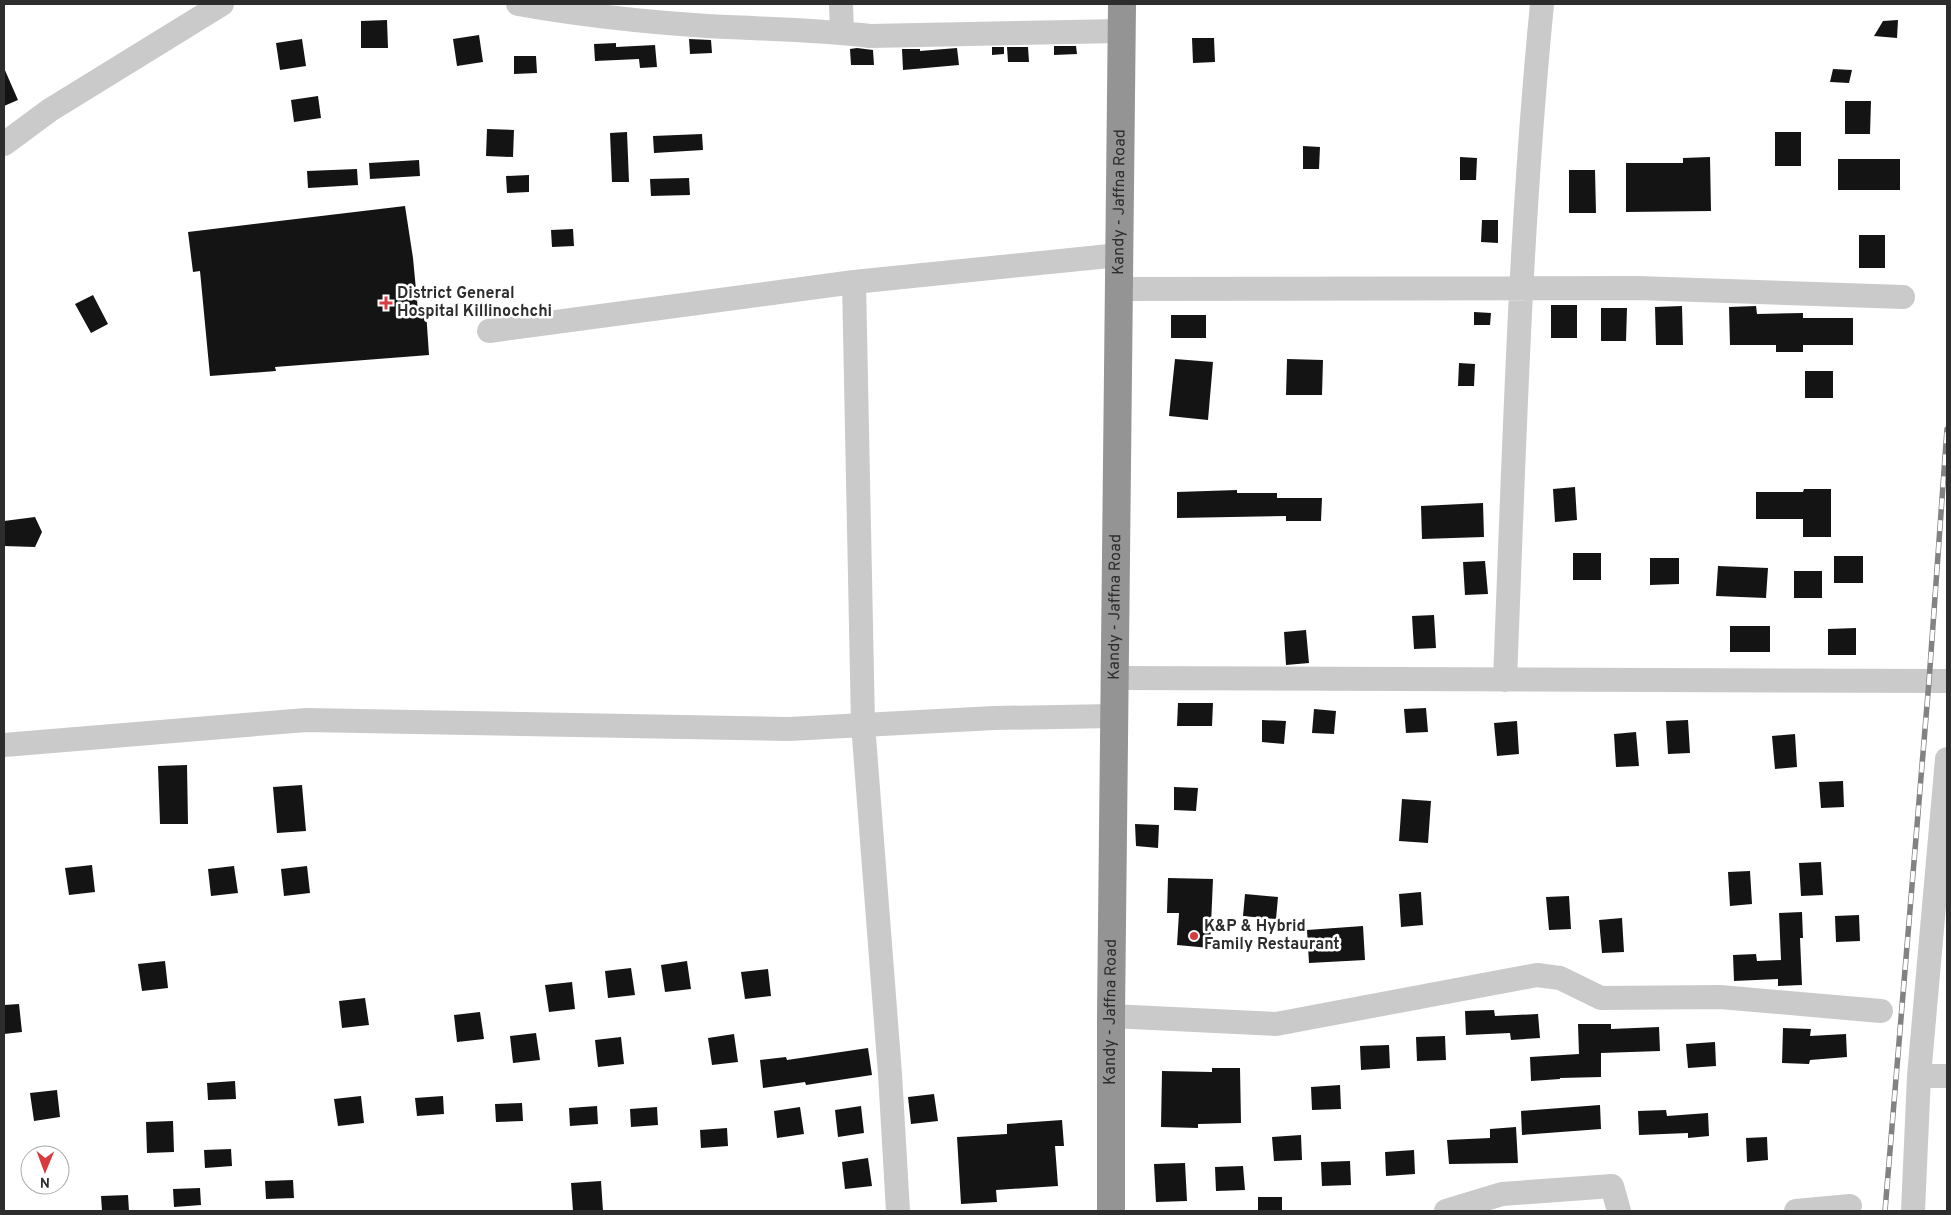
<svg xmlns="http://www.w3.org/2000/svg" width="1951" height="1215" font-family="Overpass,sans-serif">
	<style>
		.building { fill: #141414 }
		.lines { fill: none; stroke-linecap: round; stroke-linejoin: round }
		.minor { stroke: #cacaca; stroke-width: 24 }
		.highway { stroke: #949494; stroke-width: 28 }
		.rail-casing { stroke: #828282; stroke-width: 5.5 }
		.rail { stroke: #fff; stroke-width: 4; stroke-dasharray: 11; stroke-linecap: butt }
		.poi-dot { fill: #d83b40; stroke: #fff; stroke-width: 2 }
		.labels { text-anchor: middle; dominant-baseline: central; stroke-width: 5; stroke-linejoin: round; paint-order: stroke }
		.street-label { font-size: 16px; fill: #2d2d2d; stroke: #fff }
		.poi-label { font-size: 16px; font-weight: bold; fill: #2d2d2d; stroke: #fff; text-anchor: start }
	</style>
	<rect width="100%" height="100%" fill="#fff"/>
	<path class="building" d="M387,20L388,48H361V21Z
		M1898,20L1897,38L1874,36L1883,21Z
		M479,35L483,62L457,66L453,39Z
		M1192,38H1214L1215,62L1193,63Z
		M302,39L306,66L280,70L276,43Z
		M689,39L711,40L712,53L690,54Z
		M616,43V47L655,45L657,67L640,68L639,59L595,61L594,44Z
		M1054,46H1076L1077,54L1054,55Z
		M992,47H1004V54L992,55Z
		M1007,47H1028L1029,62H1008Z
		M857,48L873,50L874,65H851L850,49Z
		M957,48L959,65L903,70L902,49H920V51Z
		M514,56H536L537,73L514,74Z
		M4,68L18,100L4,106Z
		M1833,69L1852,70L1849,83L1830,82Z
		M318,96L321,118L294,122L291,100Z
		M1845,101H1871L1870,134H1845Z
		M487,129L514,130L513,157L486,156Z
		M627,132L629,182H612L610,133Z
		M1775,132H1801V166H1775Z
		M702,134L703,150L654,153L653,136Z
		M1303,146L1320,147L1319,169H1303Z
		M1460,157L1477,158L1476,180H1460Z
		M1710,157L1711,211L1626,212V163H1683V158Z
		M1838,159H1900V190H1838Z
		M419,160L420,176L370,179L369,163Z
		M357,169L358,185L308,188L307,171Z
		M1569,170H1595L1596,213H1569Z
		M529,175V192L507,193L506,176Z
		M689,178L690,195L651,196L650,179Z
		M405,206L413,258L418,311H426L429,355L275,367L276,371L210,376L200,271L193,272L188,232Z
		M1482,220H1498V243L1481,242Z
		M573,229L574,246L552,247L551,230Z
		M1859,235H1885V268H1859Z
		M93,295L108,324L91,333L75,304Z
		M1551,305H1577V338H1551Z
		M1682,306L1683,345H1656L1655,307Z
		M1756,306L1757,314L1803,313V318H1853V345H1803V352H1776V345H1730L1729,307Z
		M1601,308H1627L1626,341H1601Z
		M1474,312L1491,313L1490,325H1474Z
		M1171,315H1206V338H1171Z
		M1175,359L1213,362L1208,420L1169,416Z
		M1287,359L1323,360L1322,395H1286Z
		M1459,363L1475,364L1474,386H1458Z
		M1805,371H1833V398H1805Z
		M1575,487L1577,520L1555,522L1553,489Z
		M1804,489H1831V537H1803V519H1756V492H1803Z
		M1237,490V493H1277V498H1322L1321,521H1286V516L1177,518V492Z
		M1483,503L1484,537L1422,539L1421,506Z
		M35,517L42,532L35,547L4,546V521Z
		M1573,553H1601V580H1573Z
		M1834,556H1863V583H1834Z
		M1650,558H1679V584L1650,585Z
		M1485,561L1488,594L1465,595L1463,562Z
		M1718,566L1768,568L1766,598L1716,596Z
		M1794,571H1822V598H1794Z
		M1434,615L1436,648L1414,649L1412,616Z
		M1730,626H1770V652H1730Z
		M1856,628V655H1828V629Z
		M1306,630L1309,663L1286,665L1284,632Z
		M1178,703H1213L1212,726H1177Z
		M1426,708L1428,732L1406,733L1404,709Z
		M1314,709L1336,711L1334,734L1312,733Z
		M1262,720L1286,721L1284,744L1262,742Z
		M1688,720L1690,753L1668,754L1666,721Z
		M1517,721L1519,754L1497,756L1494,723Z
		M1636,732L1639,766L1616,767L1614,734Z
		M1795,734L1797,767L1775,769L1772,736Z
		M187,765L188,824H160L158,766Z
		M1843,781L1844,807L1821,808L1819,782Z
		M302,785L306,831L277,833L273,787Z
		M1174,787L1198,788L1196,811L1174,810Z
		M1402,799L1431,801L1428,843L1399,841Z
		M1135,824L1159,825L1158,848L1136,846Z
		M1821,862L1823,895L1801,896L1799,863Z
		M92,865L95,892L69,895L65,868Z
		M234,866L238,893L211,896L208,869Z
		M307,866L310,893L284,896L281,869Z
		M1750,871L1752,904L1730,906L1728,872Z
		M1168,878L1213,879L1210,948L1177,945L1179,913H1167Z
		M1421,892L1423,925L1401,927L1399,894Z
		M1245,894L1278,897L1276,919L1243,916Z
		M1569,896L1571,929L1549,930L1546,897Z
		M1802,912L1803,938H1800L1802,985L1778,986V979L1734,981L1733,955L1756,954L1757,961L1781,960L1779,913Z
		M1859,915L1860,941L1836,942L1835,916Z
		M1622,918L1624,952L1602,953L1599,920Z
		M1363,926L1365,960L1309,963L1307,930Z
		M165,961L168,988L142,991L138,964Z
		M687,961L691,989L665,992L661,965Z
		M631,968L635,995L608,998L605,971Z
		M768,969L771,996L745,999L741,972Z
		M572,982L575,1009L549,1012L545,985Z
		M365,998L369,1025L342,1028L339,1001Z
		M19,1004L22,1032L4,1034V1005Z
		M1494,1010L1495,1016L1538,1014L1540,1038L1511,1040L1510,1033L1466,1035L1465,1011Z
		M480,1012L484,1039L457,1042L454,1015Z
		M1578,1024H1611V1029L1659,1027L1660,1051L1601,1053V1077L1560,1078V1079L1531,1081L1530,1057L1579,1054Z
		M1783,1028L1811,1029L1810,1036L1846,1034L1847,1057L1810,1060L1809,1064L1782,1063Z
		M536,1033L540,1060L513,1063L510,1036Z
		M734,1034L738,1062L712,1065L708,1038Z
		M1445,1036L1446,1060L1417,1061L1416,1037Z
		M621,1037L624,1064L598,1067L595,1040Z
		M1715,1042L1716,1066L1688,1068L1686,1044Z
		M1389,1045L1390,1068L1361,1070L1360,1046Z
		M868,1048L872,1075L806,1085L805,1082L763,1088L760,1060L786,1057L787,1060Z
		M1212,1068H1240L1241,1123L1198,1124V1128L1161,1127L1162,1071L1212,1072Z
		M235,1081L236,1099L208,1100L207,1083Z
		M1340,1085L1341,1109L1312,1110L1311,1087Z
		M57,1090L60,1117L34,1121L30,1093Z
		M934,1094L938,1121L911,1124L908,1097Z
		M361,1096L364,1123L338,1126L334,1099Z
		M443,1096L444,1114L417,1116L415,1098Z
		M522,1103L523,1121L496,1122L495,1104Z
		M1600,1105L1601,1129L1522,1135L1521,1111Z
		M597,1106L598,1124L570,1126L569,1108Z
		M861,1106L864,1133L838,1137L835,1110Z
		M657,1107L658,1125L631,1127L630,1109Z
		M800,1107L804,1134L777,1138L774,1111Z
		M1666,1110L1667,1116L1708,1113L1709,1136L1688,1138V1133L1639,1135L1638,1111Z
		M1062,1120L1064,1146H1055L1058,1186L996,1190L997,1202L961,1204L957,1137L1007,1134V1124Z
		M173,1121L174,1152L147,1153L146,1122Z
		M1516,1127L1518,1163L1449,1164L1447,1140L1490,1138V1129Z
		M727,1128L728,1146L701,1148L700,1130Z
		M1301,1135L1302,1160L1274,1161L1272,1137Z
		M1767,1137L1768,1160L1747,1162L1746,1138Z
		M231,1149L232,1166L205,1168L204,1150Z
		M1414,1150L1415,1174L1386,1176L1385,1152Z
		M868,1158L872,1186L845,1189L842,1162Z
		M1350,1161L1351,1185L1322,1186L1321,1162Z
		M1185,1163L1187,1201L1156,1202L1154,1164Z
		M1243,1166L1245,1190L1216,1191L1215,1167Z
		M293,1180L294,1198L266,1199L265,1181Z
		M601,1181L603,1211H573L571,1183Z
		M200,1188L201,1205L174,1207L173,1189Z
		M128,1195L129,1211H102L101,1196Z
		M1258,1197H1282V1211H1258Z"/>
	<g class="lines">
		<path class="minor" d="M518,4C580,15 644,22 707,26C761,29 816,29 870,36L1122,31
			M841,4L842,32
			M4,144L50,110L222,4
			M854,282L863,724L890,1074L898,1211
			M1118,289L1637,288L1903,297
			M489,331L854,282L1119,255
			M1114,678L1947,681
			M1505,680C1514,454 1520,228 1542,4
			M4,745L306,720L789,729L994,718L1114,716
			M1111,1016L1276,1024L1537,975L1560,978L1601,998L1720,997L1881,1011
			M1919,1076H1947
			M1446,1211L1502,1194L1612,1186L1619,1211
			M1796,1211L1850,1206
			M1913,1211L1919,1076L1947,759"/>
		<path class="highway" id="s1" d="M1111,1211V1016L1122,4"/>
		<defs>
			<path id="rail" d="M1885,1211L1929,681L1947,429"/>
		</defs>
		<use href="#rail" class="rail-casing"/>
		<use href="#rail" class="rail"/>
	</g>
	<g class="poi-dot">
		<path d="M383.5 295.5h5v5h5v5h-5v5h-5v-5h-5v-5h5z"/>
		<circle cx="1194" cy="936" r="5"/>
	</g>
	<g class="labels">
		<g class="street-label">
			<text stroke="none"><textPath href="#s1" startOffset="1009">Kandy - Jaffna Road</textPath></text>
			<text stroke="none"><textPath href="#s1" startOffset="604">Kandy - Jaffna Road</textPath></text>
			<text stroke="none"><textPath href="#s1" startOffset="199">Kandy - Jaffna Road</textPath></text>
		</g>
		<g class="poi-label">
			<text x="397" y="294">District General<tspan x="397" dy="18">Hospital Killinochchi</tspan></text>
			<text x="1204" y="927">K&amp;P &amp; Hybrid<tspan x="1204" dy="18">Family Restaurant</tspan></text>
		</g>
	</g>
	<rect width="1951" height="1215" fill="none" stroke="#2d2d2d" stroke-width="10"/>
	<g transform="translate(45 1170) rotate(181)"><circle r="24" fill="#ffffff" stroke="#ababab"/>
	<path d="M0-4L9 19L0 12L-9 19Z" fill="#d83b40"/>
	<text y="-8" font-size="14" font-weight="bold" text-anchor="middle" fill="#2d2d2d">N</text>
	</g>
</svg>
